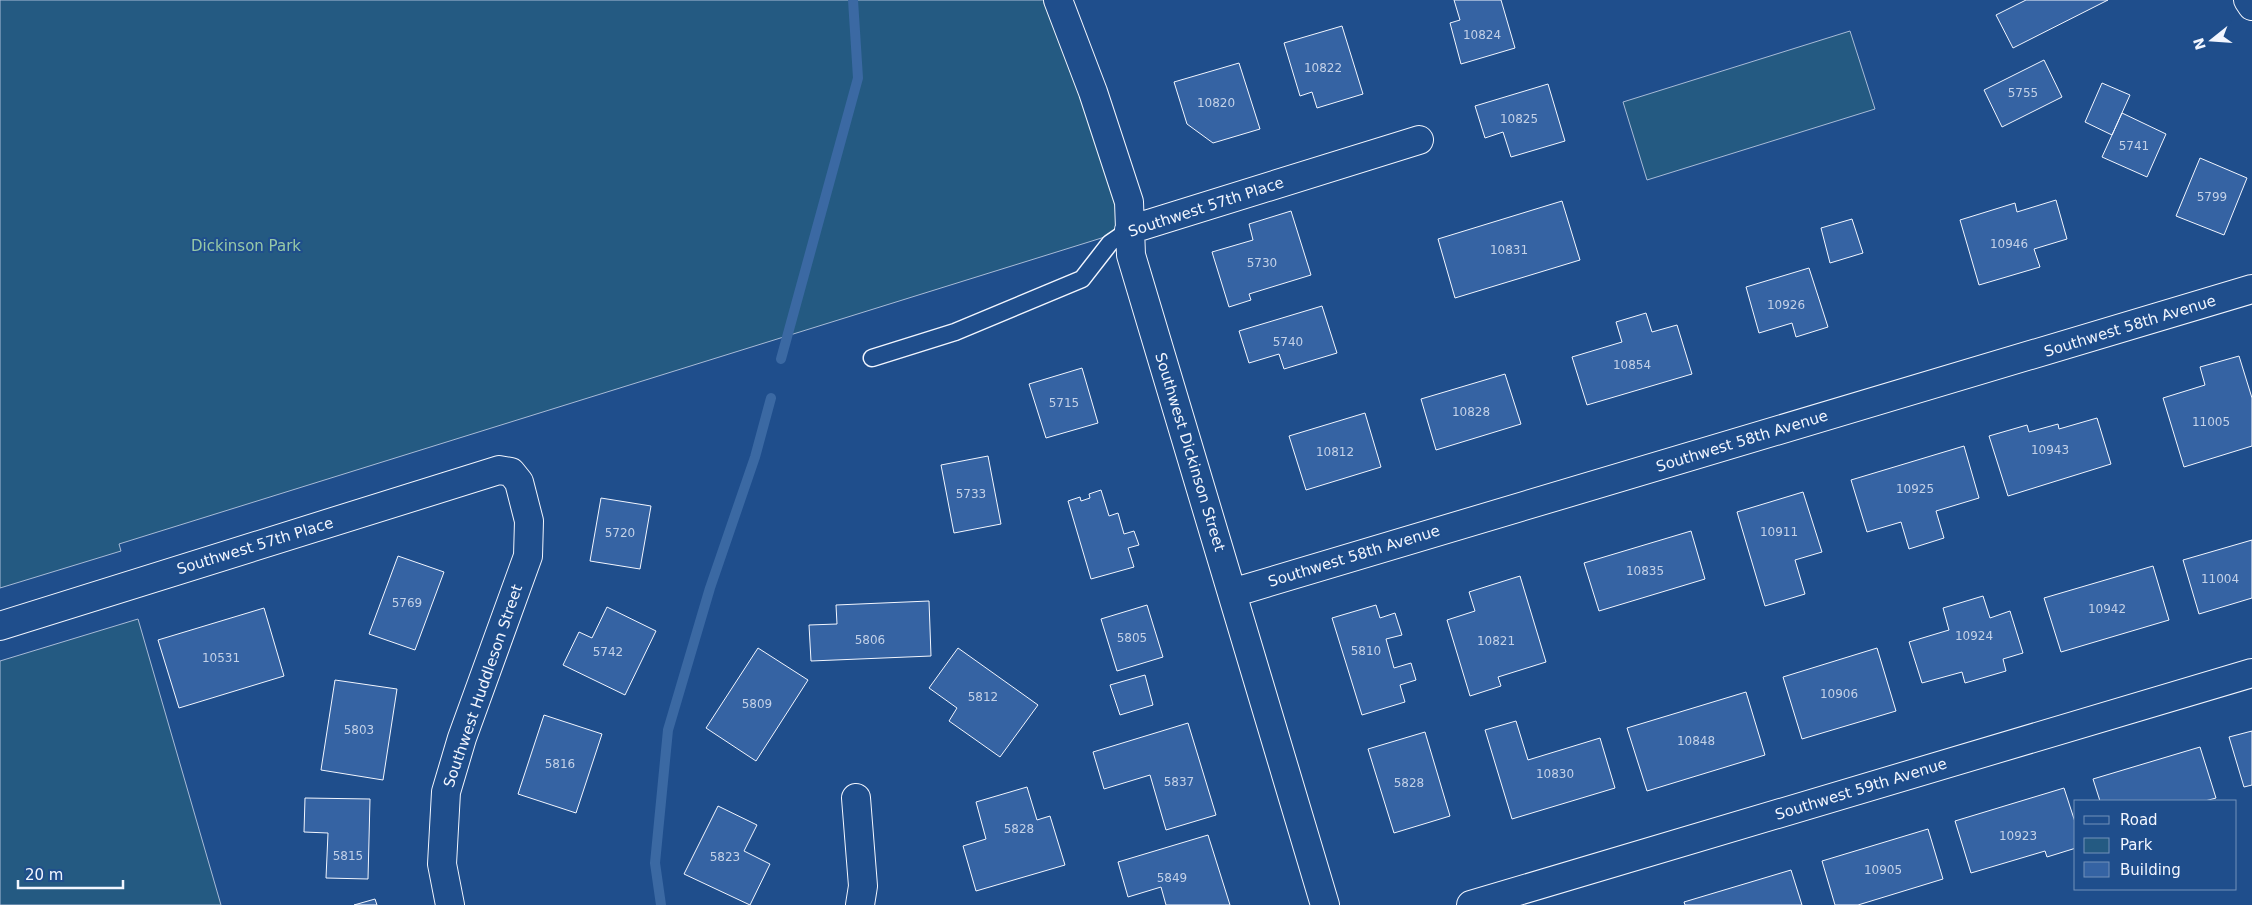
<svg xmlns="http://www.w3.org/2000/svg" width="2252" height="905" font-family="'DejaVu Sans',sans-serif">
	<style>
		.green { fill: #245a82; stroke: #a8bbd7 }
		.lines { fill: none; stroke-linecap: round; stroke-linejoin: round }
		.stream { stroke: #3b69a3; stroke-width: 10 }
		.building { fill: #3563a3; stroke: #f2f6ff }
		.service-casing { stroke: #f2f6ff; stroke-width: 19 }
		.minor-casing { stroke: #f2f6ff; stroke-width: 30 }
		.service { stroke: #1f4e8c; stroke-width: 16 }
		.minor { stroke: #1f4e8c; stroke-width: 28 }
		.labels { text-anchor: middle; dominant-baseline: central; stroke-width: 4; stroke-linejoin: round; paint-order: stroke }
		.number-label { font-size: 12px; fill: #c3d1e8 }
		.street-label { font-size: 15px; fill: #f2f6ff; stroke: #1f4e8c }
		.park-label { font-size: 15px; fill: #97c8a6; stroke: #1f4e8c }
	</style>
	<rect width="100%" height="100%" fill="#1f4e8c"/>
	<path class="green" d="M0,0H1056L1124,231L119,544L121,551L0,588Z
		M1850,31L1875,109L1647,180L1623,102Z
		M138,619L221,905H0V661Z"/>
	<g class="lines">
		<path class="stream" d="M781,359L858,78L853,0
			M661,905L655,863L668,730L710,588L755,457L771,398"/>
	</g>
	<path class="building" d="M1454,0H1501L1515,48L1461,64L1450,23L1460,20Z
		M2026,0H2108L2013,48L1996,15Z
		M1342,26L1363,94L1317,108L1312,92L1300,96L1284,43Z
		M2044,60L2062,97L2002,127L1984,90Z
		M1239,63L1260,129L1213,143L1187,124L1174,82Z
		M2102,83L2130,95L2112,135L2085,122Z
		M1548,84L1565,141L1511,157L1503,132L1485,138L1475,106Z
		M2122,113L2166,134L2147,177L2102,157Z
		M2200,158L2247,178L2224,235L2176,216Z
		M2056,200L2067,239L2034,249L2040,267L1979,285L1960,220L2015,203L2017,212Z
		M1562,201L1580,260L1455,298L1438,239Z
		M1291,211L1311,275L1249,294L1251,300L1229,307L1212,252L1253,240L1249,224Z
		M1852,219L1863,253L1830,263L1821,228Z
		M1809,268L1828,327L1796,337L1792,323L1759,333L1746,287Z
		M1322,306L1337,353L1284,369L1279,354L1249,363L1239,331Z
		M1646,313L1652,332L1677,325L1692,374L1587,405L1572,357L1622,342L1616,322Z
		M2239,356L2252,398V446L2184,467L2163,398L2205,385L2200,367Z
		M1082,368L1098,423L1046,438L1029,384Z
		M1505,374L1521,424L1436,450L1421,399Z
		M1365,413L1381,467L1306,490L1289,436Z
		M2097,418L2111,464L2008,496L1989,436L2027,425L2029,432L2058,424L2059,429Z
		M1964,446L1979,498L1936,511L1944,538L1909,549L1901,522L1867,532L1851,480Z
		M988,456L1001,524L954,533L941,465Z
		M1101,490L1109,516L1118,513L1124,534L1134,531L1139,545L1128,548L1134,567L1091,579L1068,501L1080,497L1081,501L1090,498L1089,494Z
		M1803,492L1822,552L1795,560L1805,594L1765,606L1737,512Z
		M601,498L651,506L640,569L590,561Z
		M1691,531L1705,579L1599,611L1584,563Z
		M2252,540V598L2199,614L2183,560Z
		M398,556L444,572L415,650L369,634Z
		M2153,566L2169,620L2061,652L2044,598Z
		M1520,576L1546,662L1498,677L1501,686L1470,696L1447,620L1475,611L1469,592Z
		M1983,596L1990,618L2010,611L2023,653L2003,659L2006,671L1965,683L1962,672L1922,683L1909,642L1949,630L1943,608Z
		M929,601L931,656L811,661L809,625L837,624L836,605Z
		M1147,605L1163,657L1117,671L1101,619Z
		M1376,605L1380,618L1395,613L1402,635L1386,639L1394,668L1411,663L1416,680L1400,685L1405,702L1362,715L1332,618Z
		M607,607L656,631L625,695L563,665L579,632L592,638Z
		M264,608L284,676L179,708L158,640Z
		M758,648L808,680L756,761L706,728Z
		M958,648L1038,705L1000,757L949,721L957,708L929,688Z
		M1877,648L1896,711L1802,739L1783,677Z
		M1145,675L1153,705L1120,715L1110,685Z
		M335,680L397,689L383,780L321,770Z
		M1746,692L1765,755L1647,791L1627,728Z
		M544,715L602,734L576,813L518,794Z
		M1516,721L1528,760L1600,738L1615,788L1512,819L1485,730Z
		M1188,723L1216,815L1166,830L1150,775L1104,789L1093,752Z
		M2252,731V785L2244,787L2229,737Z
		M1425,732L1450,816L1394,833L1368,749Z
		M2200,747L2216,798L2205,801H2100L2093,779Z
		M1027,787L1037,820L1050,816L1065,865L976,891L963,846L986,839L976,802Z
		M2064,788L2076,825V848L2047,857L2045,851L1971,873L1955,821Z
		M305,798L370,799L368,879L326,878L328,833L304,832Z
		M718,806L757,825L744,851L770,864L750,905L684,874Z
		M1928,829L1943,879L1858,905H1835L1822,861Z
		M1208,835L1230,905H1166L1161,887L1128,897L1118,862Z
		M1791,870L1802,905H1685L1684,902Z
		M375,899L377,905H354Z"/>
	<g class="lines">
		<defs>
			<path id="service" d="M872,358L955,332L1082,279L1110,243L1129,230"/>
			<path id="minor" d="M1058,0L1093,92L1129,202L1131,255L1325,905
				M2248,0L2252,6
				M1129,230L1419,140
				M1232,593L2252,289
				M0,626L499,470L511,472L519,482L529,521L528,556L462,738L446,792L442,864L450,905
				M856,798L863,886L860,905
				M1471,905L2252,673"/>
		</defs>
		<use href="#service" class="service-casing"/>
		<use href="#minor" class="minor-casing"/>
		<use href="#service" class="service"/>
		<use href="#minor" class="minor"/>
	</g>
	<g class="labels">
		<g class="number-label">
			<text x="1482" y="35">10824</text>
			<text x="1323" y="68">10822</text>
			<text x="2023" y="93">5755</text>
			<text x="1216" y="103">10820</text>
			<text x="1519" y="119">10825</text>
			<text x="2134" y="146">5741</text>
			<text x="2212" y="197">5799</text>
			<text x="2009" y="244">10946</text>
			<text x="1509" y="250">10831</text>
			<text x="1262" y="263">5730</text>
			<text x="1786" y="305">10926</text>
			<text x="1288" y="342">5740</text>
			<text x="1632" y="365">10854</text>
			<text x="1064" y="403">5715</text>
			<text x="1471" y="412">10828</text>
			<text x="2211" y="422">11005</text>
			<text x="2050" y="450">10943</text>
			<text x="1335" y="452">10812</text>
			<text x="1915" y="489">10925</text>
			<text x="971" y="494">5733</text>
			<text x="1779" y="532">10911</text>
			<text x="620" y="533">5720</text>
			<text x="1645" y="571">10835</text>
			<text x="2220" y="579">11004</text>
			<text x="407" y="603">5769</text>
			<text x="2107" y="609">10942</text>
			<text x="1974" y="636">10924</text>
			<text x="1132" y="638">5805</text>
			<text x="870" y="640">5806</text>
			<text x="1496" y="641">10821</text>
			<text x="1366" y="651">5810</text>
			<text x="608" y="652">5742</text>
			<text x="221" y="658">10531</text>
			<text x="1839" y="694">10906</text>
			<text x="983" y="697">5812</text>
			<text x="757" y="704">5809</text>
			<text x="359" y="730">5803</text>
			<text x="1696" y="741">10848</text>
			<text x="560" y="764">5816</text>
			<text x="1555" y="774">10830</text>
			<text x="1179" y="782">5837</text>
			<text x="1409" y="783">5828</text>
			<text x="1019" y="829">5828</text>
			<text x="2018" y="836">10923</text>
			<text x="348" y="856">5815</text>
			<text x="725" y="857">5823</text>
			<text x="1883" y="870">10905</text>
			<text x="1172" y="878">5849</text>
		</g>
		<g class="street-label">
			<text transform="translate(1206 207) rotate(-18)">Southwest 57th Place</text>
			<text transform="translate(2130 326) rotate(-17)">Southwest 58th Avenue</text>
			<text transform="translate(1742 441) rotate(-17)">Southwest 58th Avenue</text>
			<text transform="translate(1190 452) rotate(73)">Southwest Dickinson Street</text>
			<text transform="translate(255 546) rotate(-17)">Southwest 57th Place</text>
			<text transform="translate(1354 556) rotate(-17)">Southwest 58th Avenue</text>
			<text transform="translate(483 686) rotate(-71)">Southwest Huddleson Street</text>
			<text transform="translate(1861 789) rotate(-17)">Southwest 59th Avenue</text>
		</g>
		<g class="park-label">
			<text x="246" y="246">Dickinson Park</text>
		</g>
	</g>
	<rect x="2074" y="800" width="162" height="90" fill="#1f4e8c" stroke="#7391ba"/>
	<rect x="2084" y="816" width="25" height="8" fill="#1f4e8c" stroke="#7391ba"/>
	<text x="2120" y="825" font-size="15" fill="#f2f6ff">Road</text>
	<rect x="2084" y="838" width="25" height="15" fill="#245a82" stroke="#7391ba"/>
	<text x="2120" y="850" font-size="15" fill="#f2f6ff">Park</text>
	<rect x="2084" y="862" width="25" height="15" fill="#3563a3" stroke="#7391ba"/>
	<text x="2120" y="875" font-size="15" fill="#f2f6ff">Building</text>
	<g transform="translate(2212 40) rotate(253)" stroke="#1f4e8c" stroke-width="4" paint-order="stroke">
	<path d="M0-4L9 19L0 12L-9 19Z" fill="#f2f6ff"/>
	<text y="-8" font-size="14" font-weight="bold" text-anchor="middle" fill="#f2f6ff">N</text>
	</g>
	<path d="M18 880v8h105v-8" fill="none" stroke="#f2f6ff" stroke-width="2.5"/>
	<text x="25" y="880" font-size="15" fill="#f2f6ff" stroke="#1f4e8c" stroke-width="4" paint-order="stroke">20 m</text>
</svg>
